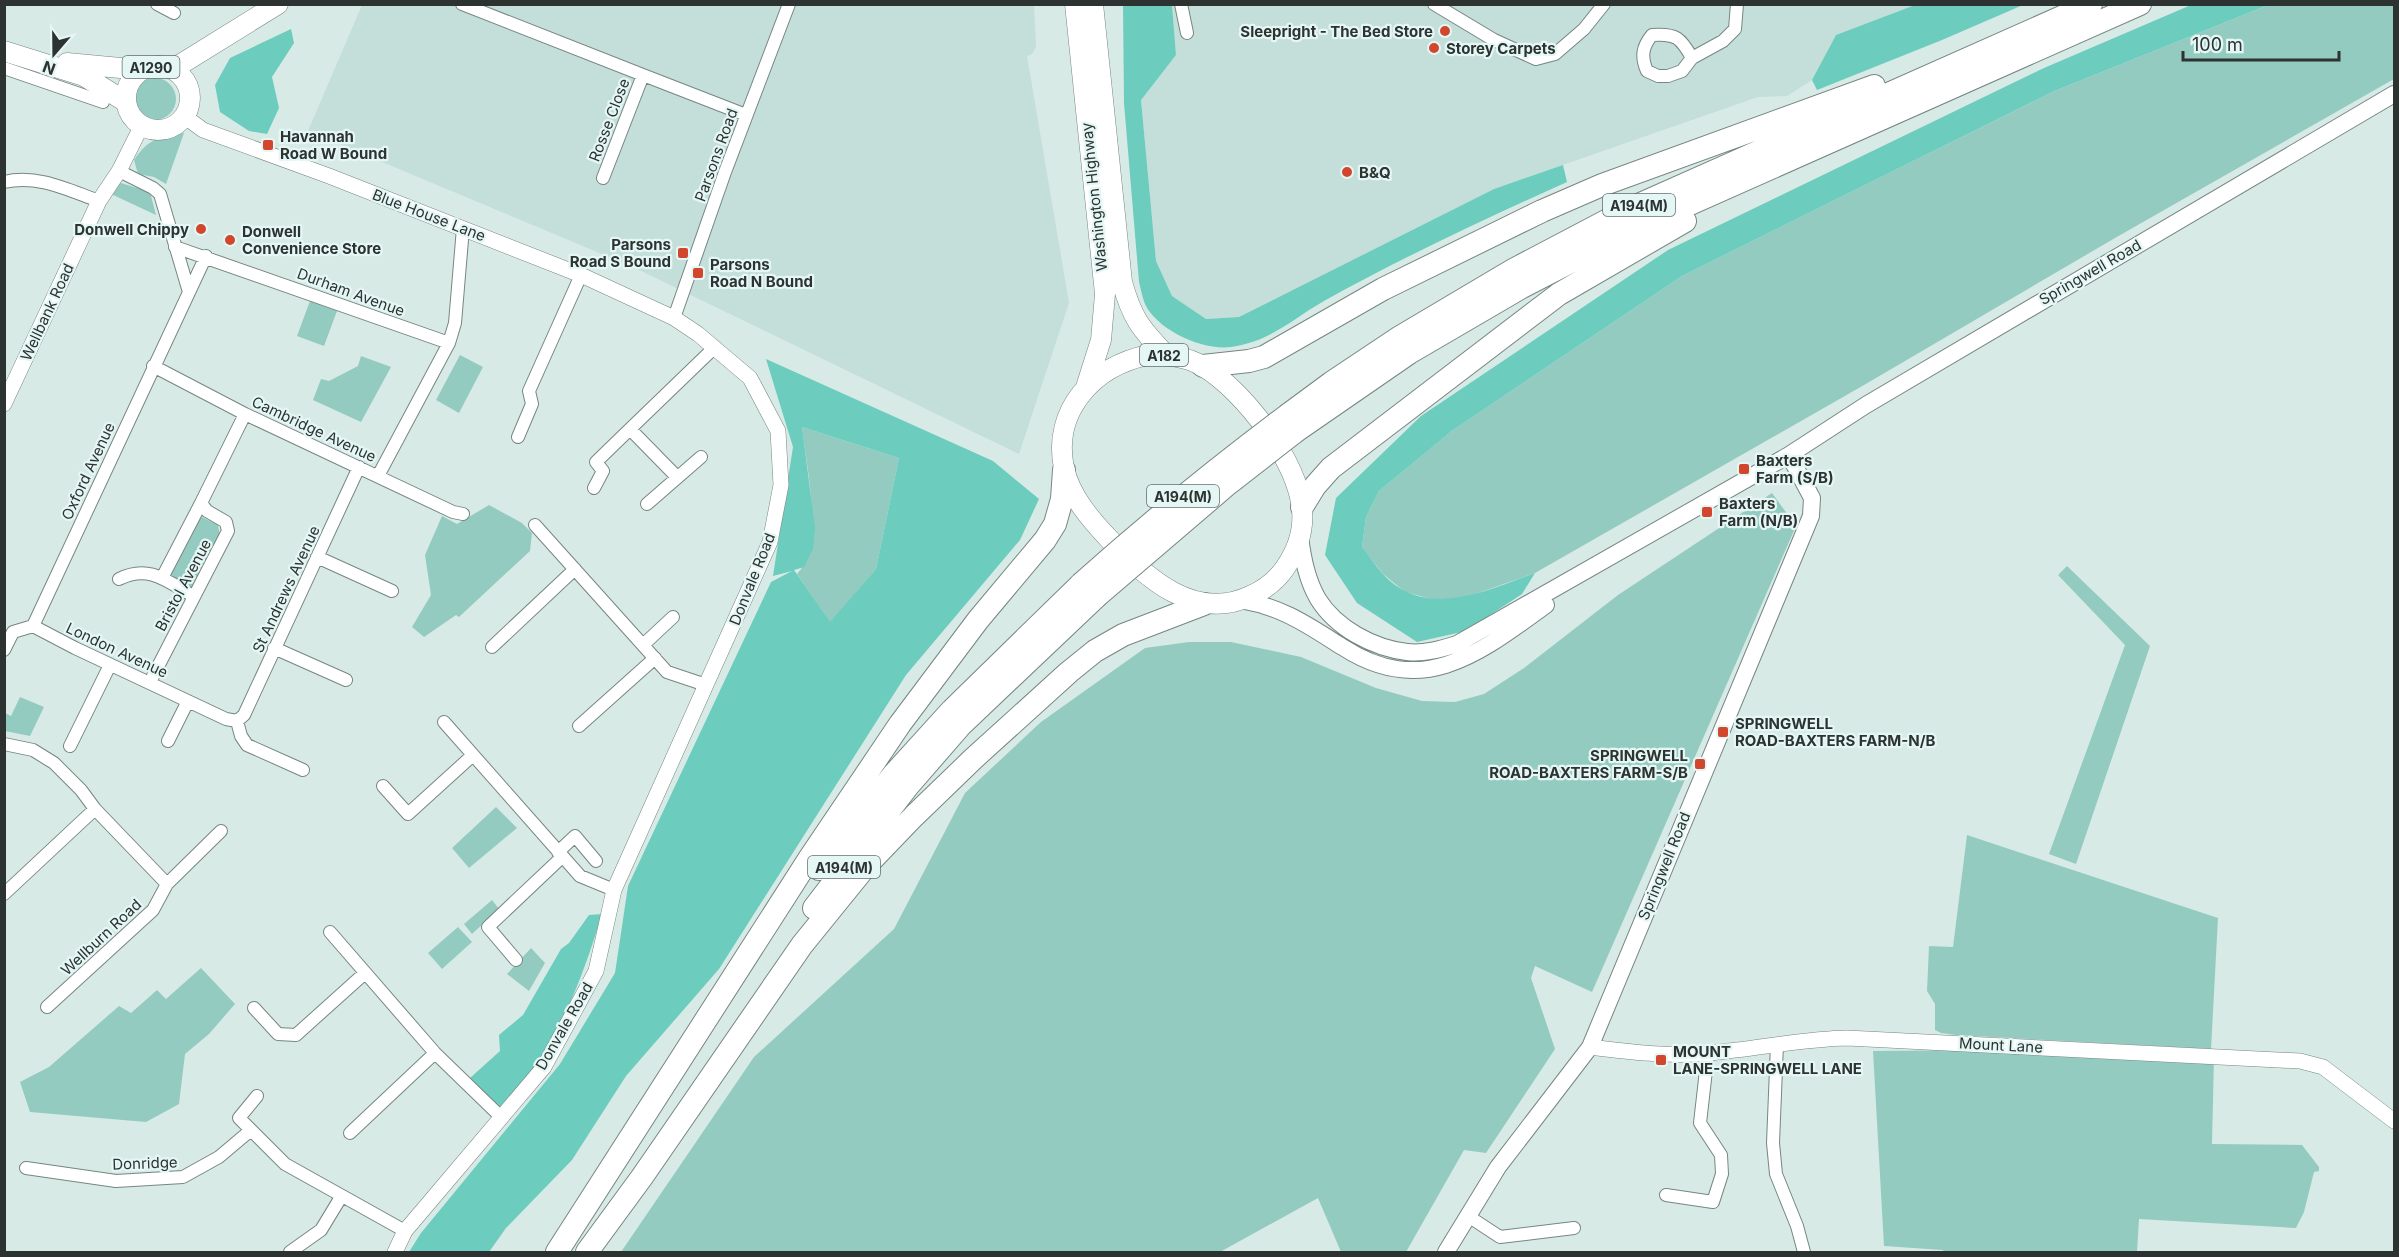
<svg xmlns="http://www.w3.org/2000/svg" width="2399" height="1257" font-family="Inter,sans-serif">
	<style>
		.built { fill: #c4deda }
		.green { fill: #93cbc1 }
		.forest { fill: #6cccbd; fill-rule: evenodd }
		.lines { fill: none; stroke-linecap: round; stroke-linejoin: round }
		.minor-casing { stroke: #768683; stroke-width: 14 }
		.tertiary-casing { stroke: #768683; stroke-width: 16 }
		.secondary-casing { stroke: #768683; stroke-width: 18 }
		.primary-casing { stroke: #768683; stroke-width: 21 }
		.motorway-casing { stroke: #768683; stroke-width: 24 }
		.minor { stroke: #fff; stroke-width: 12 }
		.tertiary { stroke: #fff; stroke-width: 15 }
		.secondary { stroke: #fff; stroke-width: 16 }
		.primary { stroke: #fff; stroke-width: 20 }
		.motorway { stroke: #fff; stroke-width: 22 }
		.motorway-bridge-casing { stroke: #768683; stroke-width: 24; stroke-linecap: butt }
		.motorway-bridge { stroke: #fff; stroke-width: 22 }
		.poi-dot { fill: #d1462d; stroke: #e5f7f4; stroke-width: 2 }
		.labels { text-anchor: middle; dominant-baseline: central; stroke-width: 4.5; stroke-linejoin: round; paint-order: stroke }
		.shield { fill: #e5f7f4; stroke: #646e6c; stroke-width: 1.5 }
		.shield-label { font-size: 14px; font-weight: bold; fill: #2c3331 }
		.poi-label { font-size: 15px; font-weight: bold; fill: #2c3331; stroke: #e5f7f4; text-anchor: start }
		.street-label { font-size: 15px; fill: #2c3331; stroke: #e5f7f4 }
	</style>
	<rect width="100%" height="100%" fill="#d8eae6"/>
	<path class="built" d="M362,5H1034L1036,47L1032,54L1027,56L1069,303L1019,454L633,267L308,131Z
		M1172,5H1915L1836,35L1812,80L1787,96L1758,97L1494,189L1239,317L1206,319L1172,296L1156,261L1141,99L1176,55Z"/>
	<path class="green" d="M2268,5H2394V79L2115,238L1864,385L1535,573L1464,598L1435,600L1405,592L1383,574L1362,547L1366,517L1379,491L1453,430L1682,276L2052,92Z
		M134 99a21 21 0 1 1 42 0a21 21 0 1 1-42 0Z
		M184,133L166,184L154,177L138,174L134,160C148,139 160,136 184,133Z
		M121,183L150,192L156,215L111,194L115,186Z
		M310,301L337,311L324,346L297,336Z
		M460,355L483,367L459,413L436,400Z
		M361,356L391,367L361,422L313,400L321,379L329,381L358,366Z
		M802,427L899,458L876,569L830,623L797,574C825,545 806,465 802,427Z
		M1772,493L1796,526L1592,992L1535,966L1531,978L1555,1049L1486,1153L1464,1150L1406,1252H1341L1318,1198L1220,1252H621L754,1057L894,929L965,793L1041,722L1145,648L1189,642H1231L1301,657L1376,688L1422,701L1455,702L1484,694L1524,668L1618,595Z
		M489,505L522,523L532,533L530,551L459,617L456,615L424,637L412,627L431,595L425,555L442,516L457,524Z
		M202,517L218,525L220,537L192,589L171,577V571L199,518Z
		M2067,566L2150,646L2076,864L2049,854L2125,645L2058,575Z
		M20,697L44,707L30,736L5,731V713L11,716Z
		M496,807L517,828L469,868L452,848Z
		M1967,835L2218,918L2211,1049L1956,1035L1941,1033L1935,1030V1004L1927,991L1929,946L1953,947Z
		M492,900L499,909L472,934L464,924Z
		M458,927L472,942L442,969L428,953Z
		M531,948L545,963L529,991L507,974Z
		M201,968L235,1004L209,1034L185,1054L179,1104L146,1122L30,1112L20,1082L49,1067L119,1006L131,1013L157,990L166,999Z
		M2073,1049L2214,1057L2212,1144L2302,1145L2319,1167V1171L2314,1172L2304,1212L2296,1228L2139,1219L2137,1252H1944L1943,1250L1884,1246L1873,1051Z"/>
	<path class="forest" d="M1123,5H1172L1176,55L1141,100L1156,261L1172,296L1206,319L1239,317L1494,189L1563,165L1567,182C1485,219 1403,257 1324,301C1291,320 1271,341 1231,347C1203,351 1157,330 1145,304C1142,297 1141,289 1139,282L1124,103Z
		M1915,5H2023L1942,40L1817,90L1812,80L1836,35Z
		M2191,5H2268L2052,92L1682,276L1453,430L1379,491L1366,517L1362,547C1369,555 1375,565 1382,573C1425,621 1485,591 1535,573L1522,594L1466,631L1417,642L1357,603L1325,555L1336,498L1421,416L1668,250L2044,68Z
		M291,29L294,43L272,77L279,108L267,134L249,131L220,112L215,85L230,58Z
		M766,359L993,461L1039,499L1020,540L906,675L719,969L626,1076L572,1160L506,1228L489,1252H409L421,1233L560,1064L615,973L628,886L771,582L792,571L773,576L793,447ZM802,427L899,458L876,569L830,622L794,570L804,567L813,549L815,528Z
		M602,914C586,966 568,1016 539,1062C528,1078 514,1093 501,1108L470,1078L500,1051L499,1035L523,1015L561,949L569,943L589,915Z"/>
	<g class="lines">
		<defs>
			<path id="minor" d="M157,4L174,13
				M462,4L643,75
				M1181,4L1187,33
				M1434,4L1494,40L1536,59L1555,54L1584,29L1604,4
				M1692,58C1681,38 1676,33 1652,35C1642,47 1641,57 1647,71L1658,76H1668L1682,71L1692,58L1723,41L1735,29L1737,4
				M4,68L103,102
				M119,171L153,188L160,194L189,292
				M603,178L643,75L746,115
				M4,182C38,174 68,190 99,201
				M175,247L449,343
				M674,318L725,172L789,4
				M153,366L245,414L453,512L463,514
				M518,437L532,404L529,391L581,275
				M378,476L449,343L455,323L463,228
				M677,477L630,429L715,347
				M594,488L603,471L596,462L630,429
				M647,504L701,457
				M535,525L667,672L706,685
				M317,557L392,591
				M162,578L201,503
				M119,579C149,564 167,581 193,596
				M33,626L75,648L226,719L237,721L241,736L247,745L303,770
				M643,645L673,617
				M492,647L575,569
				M274,648L346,680
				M4,650L13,632L33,626L206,256
				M150,682L228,531L226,522L207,511L201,503L245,414
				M237,721L244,715L359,467
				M444,722L580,876L614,890
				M579,726L655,658
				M168,741L188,701
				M4,744L33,750L54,763L81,790L95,809L167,884L153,910L47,1007
				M70,746L110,665
				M383,786L408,814L473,755
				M558,852L575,836L596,861
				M167,884L221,831
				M4,894L95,809
				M330,932L435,1053L501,1117
				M516,960L488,927L562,857
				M254,1008L278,1034L296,1035L365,973
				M1777,1044L1773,1143L1776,1174L1797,1226L1804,1252
				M257,1096L239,1118L285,1164L405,1231
				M350,1133L435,1053
				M26,1168L116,1181L183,1177L219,1157L251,1130
				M1666,1195L1713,1202L1722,1174L1721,1155L1700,1123L1708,1053
				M1468,1216L1500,1237L1574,1228
				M290,1252L321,1230L341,1197"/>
			<path id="tertiary" d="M184,116L203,130L329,176L581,275L674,318L698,334L750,378L778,431L781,485L770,542L614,890L596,971L544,1067L405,1231L395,1252
				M4,404L99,201L119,171L142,125
				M1590,1047C1629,1052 1670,1057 1709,1053C1756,1049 1801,1039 1847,1038L2300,1061L2323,1067L2394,1121"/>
			<path id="secondary" d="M1300,537C1303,559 1307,580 1318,599C1336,628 1373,648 1407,652C1424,654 1441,649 1457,644L1789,455L1866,405L2394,94
				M1241,600C1283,607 1309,626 1344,648C1424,699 1481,652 1546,605
				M1446,1252L1498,1167L1590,1047L1811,516L1812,498L1789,455"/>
			<path id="primary" d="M1075,4L1105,294L1101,340L1087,384
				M1093,4L1122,282C1132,318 1140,328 1166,355
				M4,51L84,76L126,102
				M67,63L142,70
				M126 98a32 32 0 1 1 64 0a32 32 0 1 1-64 0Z
				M173,69L278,4
				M1148,355C1167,355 1187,356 1204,367C1245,392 1297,461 1302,509C1304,530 1297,551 1285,568C1276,581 1264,590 1250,596C1195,622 1146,578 1110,540C1091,520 1070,496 1064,468C1052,410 1094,366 1148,355Z"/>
			<path id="motorway" d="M1203,366L1249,361L1264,357L1383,289L1542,211L1602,185L1874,86
				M1289,414L1331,383L1400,337L1513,270L1627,210L2091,4
				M1296,431L1409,353L1522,287L1638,227L2140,4
				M1302,507L1315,486L1331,468L1559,294L1685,221
				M819,869L893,775L952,710L1081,584
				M814,908L908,786L961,725L1096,597
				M557,1252L809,859L900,724L978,620L1045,540L1055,524L1062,499L1064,470
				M587,1252L642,1177L802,945L866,866L914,816L973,759L1069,672L1095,651L1123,635L1204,604"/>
		</defs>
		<use href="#minor" class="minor-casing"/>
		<use href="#tertiary" class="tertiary-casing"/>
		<use href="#secondary" class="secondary-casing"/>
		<use href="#primary" class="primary-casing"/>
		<use href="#motorway" class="motorway-casing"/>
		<use href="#minor" class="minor"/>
		<use href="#tertiary" class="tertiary"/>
		<use href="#secondary" class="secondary"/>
		<use href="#primary" class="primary"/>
		<use href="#motorway" class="motorway"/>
		<defs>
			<path id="motorway-bridge" d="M1081,584C1148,524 1217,468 1289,414
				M1096,597L1228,484L1296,431"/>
		</defs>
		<use href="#motorway-bridge" class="motorway-bridge-casing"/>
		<use href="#motorway-bridge" class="motorway-bridge"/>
	</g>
	<g class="poi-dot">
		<circle cx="1445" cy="31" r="6"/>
		<circle cx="1434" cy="48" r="6"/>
		<rect x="262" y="139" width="12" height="12" rx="3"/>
		<circle cx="1347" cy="172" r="6"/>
		<circle cx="201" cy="229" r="6"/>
		<circle cx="230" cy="240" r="6"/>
		<rect x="677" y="247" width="12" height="12" rx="3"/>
		<rect x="692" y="267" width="12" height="12" rx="3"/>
		<rect x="1738" y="463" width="12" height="12" rx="3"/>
		<rect x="1701" y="506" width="12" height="12" rx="3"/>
		<rect x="1717" y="726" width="12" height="12" rx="3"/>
		<rect x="1694" y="758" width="12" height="12" rx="3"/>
		<rect x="1655" y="1054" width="12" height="12" rx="3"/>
	</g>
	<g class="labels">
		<g class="shield">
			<rect x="122.5" y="56" width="57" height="22" rx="4.5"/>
			<rect x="1603" y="194" width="72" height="22" rx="4.5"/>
			<rect x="1140" y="344" width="48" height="22" rx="4.5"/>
			<rect x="1147" y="485" width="72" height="22" rx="4.5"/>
			<rect x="808" y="856" width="72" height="22" rx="4.5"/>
		</g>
		<g class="shield-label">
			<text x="151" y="67">A1290</text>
			<text x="1639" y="205">A194(M)</text>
			<text x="1164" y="355">A182</text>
			<text x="1183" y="496">A194(M)</text>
			<text x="844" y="867">A194(M)</text>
		</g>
		<g class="poi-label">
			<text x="1433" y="31" text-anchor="end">Sleepright - The Bed Store</text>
			<text x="1446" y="48">Storey Carpets</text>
			<text x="280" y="136">Havannah<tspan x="280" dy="17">Road W Bound</tspan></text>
			<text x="1359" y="172">B&amp;Q</text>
			<text x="189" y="229" text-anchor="end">Donwell Chippy</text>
			<text x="242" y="231">Donwell<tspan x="242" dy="17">Convenience Store</tspan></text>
			<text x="671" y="244" text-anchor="end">Parsons<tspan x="671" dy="17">Road S Bound</tspan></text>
			<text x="710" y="264">Parsons<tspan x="710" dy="17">Road N Bound</tspan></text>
			<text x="1756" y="460">Baxters<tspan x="1756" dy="17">Farm (S/B)</tspan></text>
			<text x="1719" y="503">Baxters<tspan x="1719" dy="17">Farm (N/B)</tspan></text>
			<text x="1735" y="723">SPRINGWELL<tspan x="1735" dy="17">ROAD-BAXTERS FARM-N/B</tspan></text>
			<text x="1688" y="755" text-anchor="end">SPRINGWELL<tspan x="1688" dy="17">ROAD-BAXTERS FARM-S/B</tspan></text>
			<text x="1673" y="1051">MOUNT<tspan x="1673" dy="17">LANE-SPRINGWELL LANE</tspan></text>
		</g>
		<g class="street-label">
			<text transform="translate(609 120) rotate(-69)">Rosse Close</text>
			<text transform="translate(716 155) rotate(-70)">Parsons Road</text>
			<text transform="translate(1094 197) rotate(-96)">Washington Highway</text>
			<text transform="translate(429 215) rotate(21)">Blue House Lane</text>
			<text transform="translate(2090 272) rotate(-30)">Springwell Road</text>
			<text transform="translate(351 292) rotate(20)">Durham Avenue</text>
			<text transform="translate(47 312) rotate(-65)">Wellbank Road</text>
			<text transform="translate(314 429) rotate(25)">Cambridge Avenue</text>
			<text transform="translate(88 471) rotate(-65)">Oxford Avenue</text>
			<text transform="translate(752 579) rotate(-68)">Donvale Road</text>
			<text transform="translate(183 585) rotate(-62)">Bristol Avenue</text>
			<text transform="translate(286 589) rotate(-65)">St Andrews Avenue</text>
			<text transform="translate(117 650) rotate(25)">London Avenue</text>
			<text transform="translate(1664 866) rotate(-68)">Springwell Road</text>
			<text transform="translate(101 937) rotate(-43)">Wellburn Road</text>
			<text transform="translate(564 1026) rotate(-60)">Donvale Road</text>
			<text transform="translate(2001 1045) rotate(3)">Mount Lane</text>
			<text transform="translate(145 1163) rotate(-2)">Donridge</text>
		</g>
	</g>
	<rect width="2399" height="1257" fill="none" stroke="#2c3331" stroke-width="12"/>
	<g transform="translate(54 54) rotate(200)" stroke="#e5f7f4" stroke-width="4.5" paint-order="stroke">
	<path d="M0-4.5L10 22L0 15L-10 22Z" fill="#2c3331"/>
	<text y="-9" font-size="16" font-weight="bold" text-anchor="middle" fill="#2c3331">N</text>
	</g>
	<path d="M2183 51v9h156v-9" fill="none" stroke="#2c3331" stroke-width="3"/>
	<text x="2192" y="51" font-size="18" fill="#2c3331" stroke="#e5f7f4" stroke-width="4.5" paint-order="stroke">100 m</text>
</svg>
